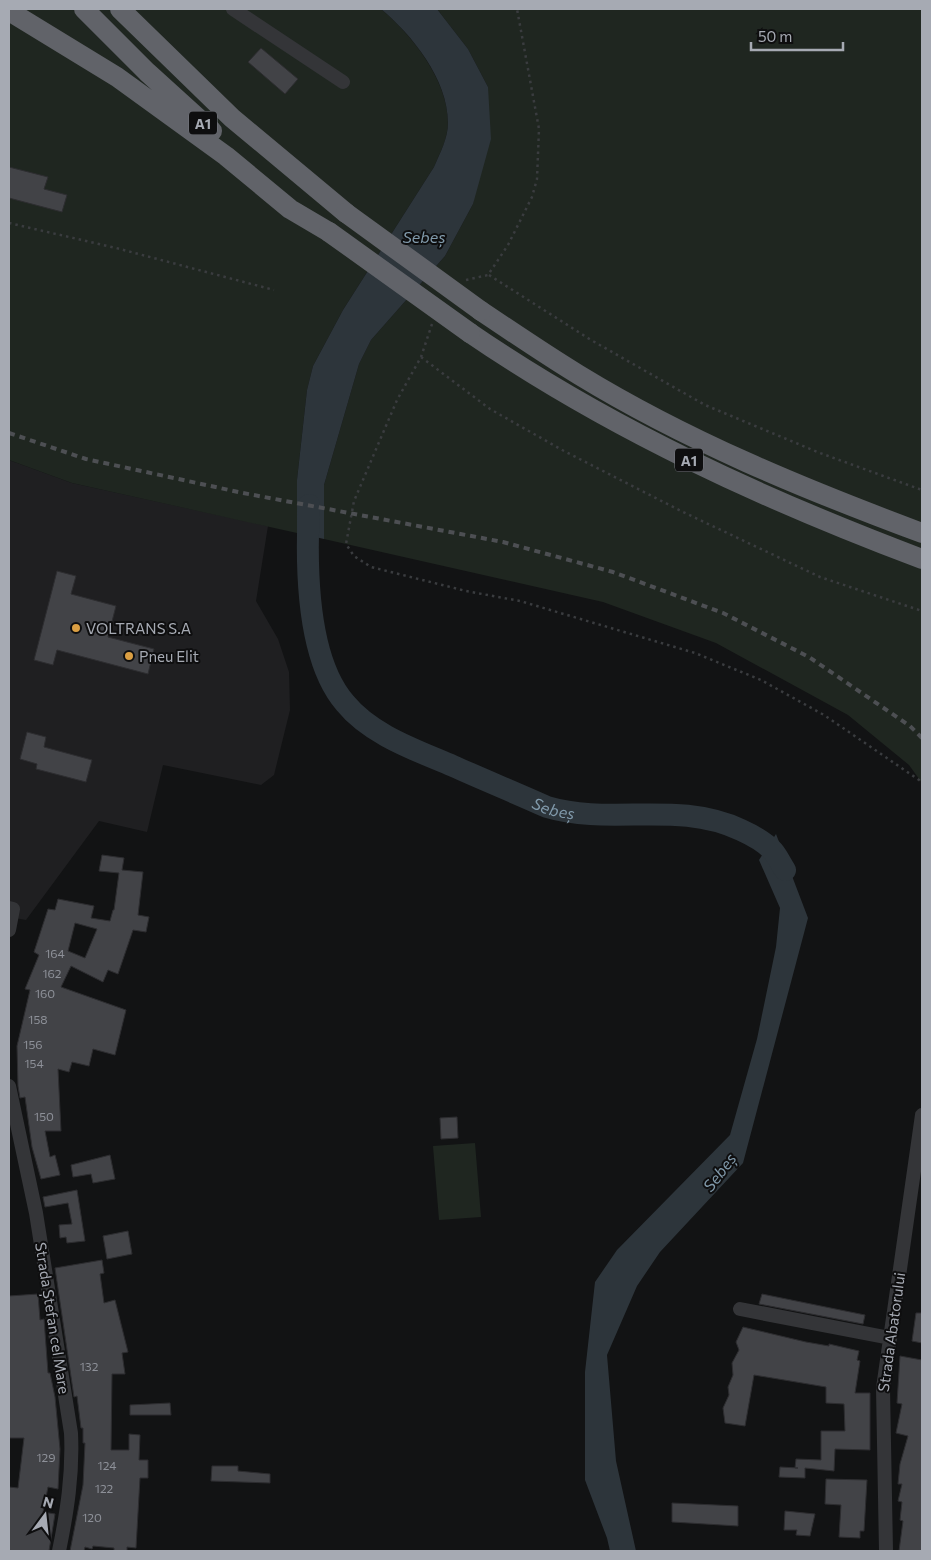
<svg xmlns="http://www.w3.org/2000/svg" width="931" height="1560" font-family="Commissioner,sans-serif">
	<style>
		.built { fill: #1f1f21 }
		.green { fill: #1f2620 }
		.water { fill: #2d353b }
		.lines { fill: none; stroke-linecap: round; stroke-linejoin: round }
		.river { stroke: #2d353b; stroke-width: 22 }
		.building { fill: #424347; stroke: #2d2d30; fill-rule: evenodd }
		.path { stroke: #3a3c3f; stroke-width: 2.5; stroke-dasharray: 2.5 4; stroke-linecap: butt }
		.minor { stroke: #343538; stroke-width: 14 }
		.highway { stroke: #616369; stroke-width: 20 }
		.rail { stroke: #4d4f53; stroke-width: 4; stroke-dasharray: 6 5; stroke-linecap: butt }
		.highway-bridge { stroke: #616369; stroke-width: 20 }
		.poi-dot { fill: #db9f43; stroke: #0e0e0f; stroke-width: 2 }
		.labels { text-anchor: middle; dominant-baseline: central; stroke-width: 4; stroke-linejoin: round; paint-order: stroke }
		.number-label { font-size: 12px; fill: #8d9098 }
		.shield { fill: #0e0e0f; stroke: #787b82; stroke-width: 1 }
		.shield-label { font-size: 14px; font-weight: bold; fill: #a6aab3 }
		.poi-label { font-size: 15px; fill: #a6aab3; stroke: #0e0e0f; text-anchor: start }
		.street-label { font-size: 15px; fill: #a6aab3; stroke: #0e0e0f }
		.water-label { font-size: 16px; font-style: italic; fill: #8099aa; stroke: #0e0e0f }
	</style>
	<rect width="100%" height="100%" fill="#121314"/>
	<path class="built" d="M9,460L72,483L268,526L256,601L278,639L289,672L290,710L274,775L261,785L163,765L147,832L99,821L26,920L9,917Z"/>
	<path class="green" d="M9,9H381C412,35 448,80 448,123C448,138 440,153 434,167L343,310L313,366L307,390L297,480V533L72,483L9,460Z
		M437,9H922V783L909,765L848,715L716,643L603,602L324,539V485L359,364L371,340L445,256L473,204L488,87L468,49Z
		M475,1143L481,1217L439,1220L433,1146Z"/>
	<path class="water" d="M381,9H437L468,49L488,87L491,139L473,204L445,256L371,340L359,364L324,485V539L297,533V480L307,390L313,366L343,310L434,167C440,153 448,138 448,123C448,79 412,35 381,9Z
		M776,834L808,918L743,1163L660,1252L637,1286L607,1355L616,1461L636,1551H610L607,1538L585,1480V1372L595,1282L617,1250L730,1135L757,1039L776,947L780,908L759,860Z"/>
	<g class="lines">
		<path class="river" id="s1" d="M309,505C306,562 306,658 345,703C371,735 416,750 453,766C484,780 516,793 547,807C612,826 677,800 741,830C752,835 765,842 773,851C778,857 781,864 785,870"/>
	</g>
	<path class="building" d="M261,48L298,79L285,94L248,62Z
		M9,167L48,177L44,189L67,195L62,212L9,198Z
		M57,571L76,576L71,594L116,606L108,637L154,649L148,674L57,650L53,665L34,660Z
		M27,732L46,737L44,747L92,760L86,782L36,769L37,764L20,759Z
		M102,855L124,858L122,870L143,872L138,915L149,917L146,932L133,930L118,974L108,970L103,982L71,966L61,987L126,1010L115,1055L93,1049L89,1066L72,1062L69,1072L58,1069L61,1131H45L50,1157L55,1155L60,1175L41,1179L32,1147L25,1097L20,1098L18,1086L17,1046L30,990L25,989L39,955L34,952L48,909L55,910L58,899L94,906L91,918L110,921L113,910H114L119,873L99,871ZM75,923L97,929L85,958L68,951Z
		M457,1117L458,1138L441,1139L440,1118Z
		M110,1155L115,1179L93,1183L91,1174L73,1177L71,1165Z
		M77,1190L85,1241L67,1243L66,1237L60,1238L59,1225L72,1224L68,1203L45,1207L43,1197Z
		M128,1231L132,1254L107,1259L103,1236Z
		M102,1260L104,1273L100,1274L104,1303L115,1300L128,1352L122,1353L125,1374H112L111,1450H129V1434L140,1435L139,1460H148V1478H140L136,1548L127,1547V1551H114V1548L93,1546L92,1549L85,1547L84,1551H70L83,1485L85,1443H83V1428H81L77,1396L74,1397L55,1268Z
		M38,1294L40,1320L44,1319L48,1373H50L55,1397L60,1449L58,1489L48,1487L43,1512L55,1514L49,1551H9V1487L18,1488L24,1438H9V1296Z
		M762,1294L865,1315L863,1324L759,1304Z
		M916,1313H922V1343L912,1341Z
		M743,1327L806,1342L829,1346V1344L859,1351L857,1360L860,1361L855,1393H870V1450L835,1449L834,1471L805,1468V1478L779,1477L780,1467L798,1468H795L796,1459L821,1460V1431H845L844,1404L826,1403V1387L754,1375L745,1426L725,1423L723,1408L729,1395L728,1387L733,1375L732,1363L739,1350L736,1342Z
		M900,1356L922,1360V1551H899L903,1521L900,1520L902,1502L898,1501L902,1484H898L900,1464L908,1436L896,1433L902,1404L897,1403Z
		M170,1403L171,1415H130V1405Z
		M212,1466H238V1471L270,1474V1483L211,1481Z
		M826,1479L867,1480L864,1531H860V1538L839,1537L841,1505L825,1504Z
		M672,1503L738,1506V1526L672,1522Z
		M785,1511L815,1514L810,1536L796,1535L797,1530H784Z"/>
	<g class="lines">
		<path class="path" d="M9,223L116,248L274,290
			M489,275L591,340L705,405L820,453L922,490
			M466,280L488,275L508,245L532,197L537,179L539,129L517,9
			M432,324L421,357L397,400L354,501L346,544L354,556L371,567L466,591L520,601L695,653L761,680L824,715L922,782
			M421,357L490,409L564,451L683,512L820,577L922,611"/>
		<path class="minor" d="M233,9L343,82
			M9,908L13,909L9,930
			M9,1086L36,1213L71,1433C73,1474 67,1512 59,1551
			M740,1309L890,1338
			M886,1551L883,1388L922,1115"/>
		<path class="highway" d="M84,9L147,72L212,131
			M120,9L232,118L346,213
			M9,11L117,77L226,156L290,209L329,232
			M481,311C514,333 546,355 579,375C687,441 804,489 922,533
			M470,333C610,429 763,499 922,559"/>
		<path class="rail" d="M9,433L86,459L243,493L503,542L613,572L723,613L809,657L910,726L922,738"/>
		<path class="highway-bridge" d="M346,213L481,311
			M329,232L470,333"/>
	</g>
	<g class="poi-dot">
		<circle cx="76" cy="628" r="5"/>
		<circle cx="129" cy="656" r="5"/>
	</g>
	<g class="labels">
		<g class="number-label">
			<text x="55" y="953">164</text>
			<text x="52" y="973">162</text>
			<text x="45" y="993">160</text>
			<text x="38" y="1019">158</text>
			<text x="33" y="1044">156</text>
			<text x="34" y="1063">154</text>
			<text x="44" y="1116">150</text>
			<text x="89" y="1366">132</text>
			<text x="46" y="1457">129</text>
			<text x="107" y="1465">124</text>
			<text x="104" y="1488">122</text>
			<text x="92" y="1517">120</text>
		</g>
		<g class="shield">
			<rect x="189" y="111.5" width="28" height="23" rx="4"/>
			<rect x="675" y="448.5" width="28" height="23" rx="4"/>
		</g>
		<g class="shield-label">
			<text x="203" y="123">A1</text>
			<text x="689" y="460">A1</text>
		</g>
		<g class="poi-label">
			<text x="86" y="628">VOLTRANS S.A</text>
			<text x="139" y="656">Pneu Elit</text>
		</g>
		<g class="street-label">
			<text transform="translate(53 1318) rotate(81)">Strada Ștefan cel Mare</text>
			<text transform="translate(891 1332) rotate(-82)">Strada Abatorului</text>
		</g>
		<g class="water-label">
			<text x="424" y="236">Sebeș</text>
			<text stroke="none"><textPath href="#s1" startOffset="441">Sebeș</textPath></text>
			<text transform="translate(719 1172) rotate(-53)">Sebeș</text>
		</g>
	</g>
	<rect width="931" height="1560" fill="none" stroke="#a6aab3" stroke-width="20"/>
	<g transform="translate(45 1515) rotate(15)" stroke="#0e0e0f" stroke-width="4" paint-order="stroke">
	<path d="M0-4L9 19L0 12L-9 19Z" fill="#a6aab3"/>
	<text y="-8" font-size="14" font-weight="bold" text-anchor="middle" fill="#a6aab3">N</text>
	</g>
	<path d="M751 42v8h92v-8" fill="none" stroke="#a6aab3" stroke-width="2.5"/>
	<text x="758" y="42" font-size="15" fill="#a6aab3" stroke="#0e0e0f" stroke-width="4" paint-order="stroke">50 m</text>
</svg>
